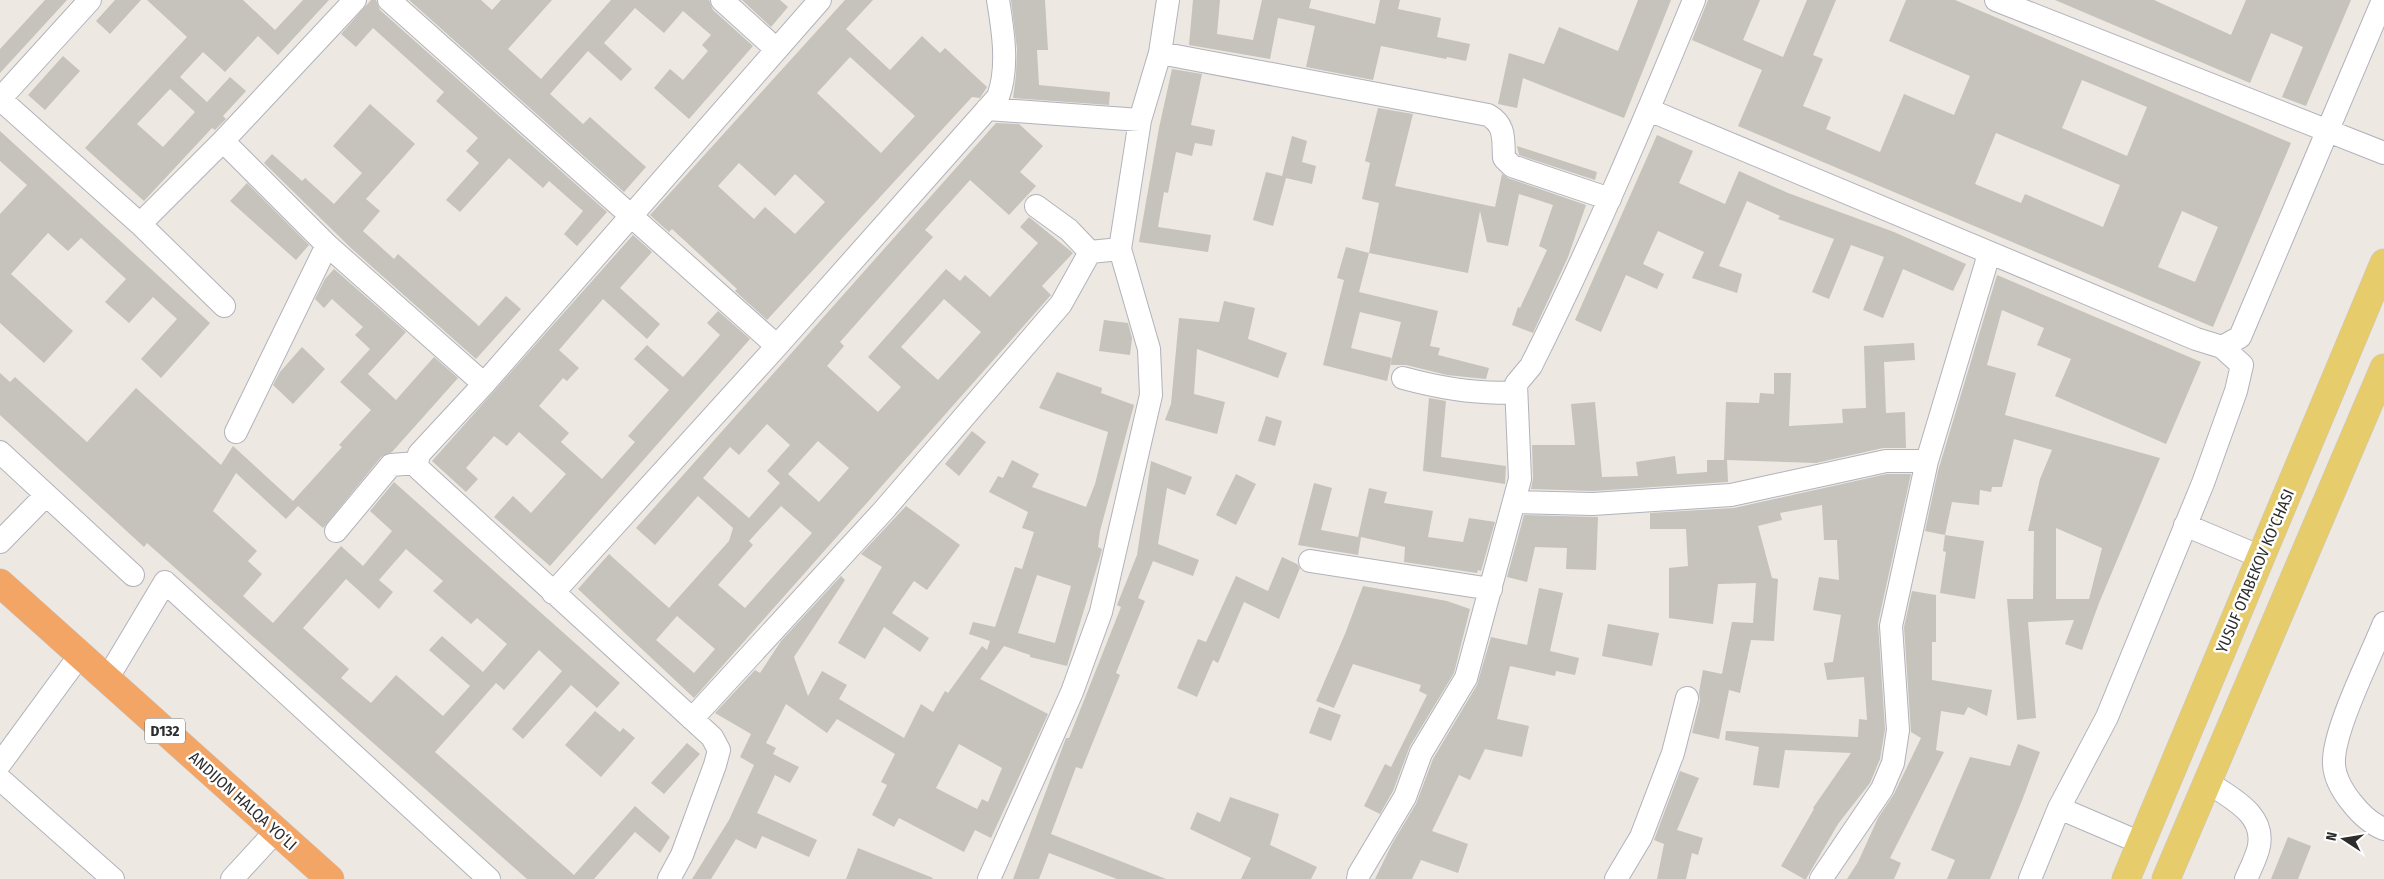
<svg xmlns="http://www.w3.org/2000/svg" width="2384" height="879" font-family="'Fira Sans Condensed',sans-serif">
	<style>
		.building { fill: #c6c2bc; fill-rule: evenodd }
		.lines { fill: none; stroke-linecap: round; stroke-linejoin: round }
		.minor-casing { stroke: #b1b2bc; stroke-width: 24 }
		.major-casing { stroke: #c8c8c8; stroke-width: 29 }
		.highway-casing { stroke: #c8c8c8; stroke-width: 29 }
		.minor { stroke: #fff; stroke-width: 22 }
		.major { stroke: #e7cc6c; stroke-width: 28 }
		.highway { stroke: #f3a566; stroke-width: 28 }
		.labels { text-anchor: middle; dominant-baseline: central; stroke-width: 5; stroke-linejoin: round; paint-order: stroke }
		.shield { fill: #fff; stroke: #6c6c6c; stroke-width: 1 }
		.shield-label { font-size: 15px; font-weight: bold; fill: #2d2d2d }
		.street-label { font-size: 16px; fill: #2d2d2d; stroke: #fff }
	</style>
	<rect width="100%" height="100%" fill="#ede8e1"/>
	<path class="building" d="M45,0H67L0,73V49Z
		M115,0H141L110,34L96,21Z
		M147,0H243L275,30L303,0H329L278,55L258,36L225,72L203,52L180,77L207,102L230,77L246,91L223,116L226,119L215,130L212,128L144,201L85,148L187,37ZM170,89L195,112L163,147L137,124Z
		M371,0H376L380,10L607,212L577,246L564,234L583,211L549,181L543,188L509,158L460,212L446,200L479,163L466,151L478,138L436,101L444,92L373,28L356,47L341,34Z
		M409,0H481L492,10L501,0H552L508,49L541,79L611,0H709L713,10L753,46L689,119L654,88L670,69L683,80L708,51L702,45L711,35L683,11L664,33L635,8L604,43L632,69L621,81L588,51L550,94L583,124L590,117L646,167L624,192Z
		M742,0H780L788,7L771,27Z
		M845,0H873L846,29L890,70L922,36L940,53L945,48L987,87L980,98L972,97L767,320L735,291L737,289L672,229L669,232L650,215ZM850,57L915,116L881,153L817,93ZM739,163L775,196L795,174L825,202L795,234L765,207L754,219L718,186Z
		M1011,0H1045L1048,50H1037L1039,85L1110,92L1109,105L1013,98L1016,75L1017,49Z
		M1193,0H1220L1217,34L1253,40L1262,0H1311L1309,8L1375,24L1380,0H1400L1398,9L1441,18L1437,37L1470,44L1466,61L1447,57L1446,59L1381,46L1373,80L1306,67L1315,26L1278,18L1270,59L1189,45Z
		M1638,0H1671L1624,118L1523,78L1517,108L1498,104L1509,53L1544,64L1559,27L1618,51Z
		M1708,0H1760L1743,40L1783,57L1807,0H1836L1813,55L1823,59L1803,106L1831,117L1826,129L1880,152L1904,94L1954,115L1970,76L1889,41L1906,0H1955L2291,143L2213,327L1738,126L1762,70L1692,40ZM2082,80L2147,107L2127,156L2062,128ZM1996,133L2120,185L2103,227L2025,194L2021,203L1975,184ZM2182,211L2218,227L2195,282L2158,267Z
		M2055,0H2154L2231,35L2246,0H2351L2306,106L2282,97L2303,47L2271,33L2250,83Z
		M63,56L80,71L45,110L28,95Z
		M1172,69L1202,74L1191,125L1215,130L1212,146L1195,143L1192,156L1176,152L1168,193L1164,192L1158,227L1211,235L1208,252L1139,242L1159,128Z
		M370,104L415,144L366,199L380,211L363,231L394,259L398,254L479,326L506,296L521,309L476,359L352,249L264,163L272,154L302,181L305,178L334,204L362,173L333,146Z
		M1378,108L1413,114L1395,186L1495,207L1502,174L1508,178L1586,205L1568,257L1533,333L1512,325L1518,307L1520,308L1547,250L1539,246L1553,205L1519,194L1508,246L1487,242L1480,211L1468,273L1369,253L1379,203L1362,199L1370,163L1365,161Z
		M996,123L1019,124L1043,146L1020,172L1036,186L1009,215L970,180L925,230L933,237L840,342L844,346L827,366L878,412L901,387L868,357L946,269L960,281L965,275L990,297L1038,243L1020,227L1029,217L1073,253L1042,286L1051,295L694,698L578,589L609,554L669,608L729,541L733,528L698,496L655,545L636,528ZM944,299L981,332L938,380L901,347ZM767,424L790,445L767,471L780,483L749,518L703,478L730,447L739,455ZM818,441L849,468L819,502L788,474ZM781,506L812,533L745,608L718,585L753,545L749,541ZM677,616L715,649L694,673L656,640Z
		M0,131L210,323L161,378L141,359L177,319L153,297L129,323L105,302L126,279L81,238L68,251L48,233L11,274L73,331L44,363L0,323V214L27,185L0,161Z
		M1657,135L1693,151L1679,183L1725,204L1739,171L1788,193L1894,232L1966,264L1953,291L1903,269L1883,318L1863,310L1884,257L1851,245L1829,299L1812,292L1834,239L1778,219L1780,216L1747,201L1719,266L1742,274L1737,293L1692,278L1704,252L1658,231L1643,264L1664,274L1657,289L1626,275L1601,332L1575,320Z
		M1292,136L1307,141L1302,162L1316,166L1312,184L1286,178L1273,226L1253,220L1266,172L1282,176Z
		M1517,146L1597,172L1595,180L1519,155Z
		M247,183L309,245L296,260L230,201Z
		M633,235L652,252L620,288L660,324L647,339L603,299L559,350L579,368L567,381L563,378L539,406L569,433L561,442L602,479L635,442L628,436L669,390L634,359L647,345L683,377L720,335L707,323L718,311L750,339L550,566L494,517L513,496L531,513L566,474L519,432L507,446L494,436L466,468L478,479L466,492L432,461Z
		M1346,247L1369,253L1359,292L1438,311L1430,346L1440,348L1438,355L1489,368L1486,379L1447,375L1406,365H1390L1401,322L1360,312L1351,348L1392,358L1387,381L1323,365L1344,280L1337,278Z
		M334,269L406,332L368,374L396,400L434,357L458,378L392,452L381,457L323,528L298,506L286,519L236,473L213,511L257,551L248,561L262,574L243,596L273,623L341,546L363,566L392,531L370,511L394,482L620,683L597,708L571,685L523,739L512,729L562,671L539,650L504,690L496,683L435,752L574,875L635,806L670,837L660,853L635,832L594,879H527L147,543L144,547L0,415V373L10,382L15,377L87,442L136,388L221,465L233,446L293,501L342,447L339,445L371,410L340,382L370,349L355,335L363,327L332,299L324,308L315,299L325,279ZM406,549L443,581L433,591L471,624L477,618L507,644L483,672L442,636L429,650L470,686L443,716L396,675L371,703L341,678L349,669L303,628L346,579L379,609L393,592L379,580Z
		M1997,275L2201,362L2166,444L2055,396L2071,359L2037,345L2044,328L2002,310L1987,365L2016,373L2005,415L2160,458L2099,603L2082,650L2065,644L2074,620L2028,622L2036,718L2017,720L2007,599H2033L2034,531H2028L2040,479L2052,450L2014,439L2002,487H1992L1991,492L1980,490L1979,505L1952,502L1945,535L1925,531L1938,471ZM2056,528L2102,548L2089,599H2056Z
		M1224,301L1255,308L1248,339L1287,353L1278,378L1197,349L1194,394L1225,402L1217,434L1165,420L1171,404L1179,318L1219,322Z
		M1104,320L1128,323L1132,338L1130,355L1099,351Z
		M1914,343L1915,360L1884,362L1886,413L1905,412L1906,448H1883L1816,463L1727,460L1728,482L1593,491L1531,489L1533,478L1532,445H1575L1571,404L1595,402L1602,477L1638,476L1636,462L1675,456L1677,474L1707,472V460H1724L1726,402L1759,403L1760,393L1774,394V373H1791L1789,426L1843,423L1842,409L1866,408L1864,346Z
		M302,347L325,369L293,404L273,385L280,372Z
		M1057,372L1102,388L1101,393L1134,405L1100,531L1098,547L1102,549L1100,557L1067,666L1030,657V655L1004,646L980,679L1048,714L991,838L975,830L964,852L899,818L894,827L872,815L887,785L881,782L895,754L837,719L827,733L786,704L766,743L776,748L773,754L799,767L790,783L775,775L757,813L817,840L809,857L762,836L756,849L736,839L711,879H692L729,820L754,765L740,757L751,734L715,713L755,670L760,673L781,641L841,576L845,580L794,657L808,696L822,671L847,685L839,699L904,738L921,704L933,712L945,691L948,693L982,646L987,650L990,641L969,634L973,622L995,627L1015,567L1022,569L1034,532L1022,528L1028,512L989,492L998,476L1003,478L1012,460L1039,474L1032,487L1086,507L1095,484L1108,432L1039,408ZM1037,575L1071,586L1055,643L1018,633ZM959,744L1002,768L988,802L982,799L977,809L936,788Z
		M1429,398L1446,401L1441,457L1506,466L1505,484L1423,471Z
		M1266,416L1282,421L1275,446L1258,441Z
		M972,431L986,442L959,476L945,464Z
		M1151,461L1192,477L1185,495L1167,488L1158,544L1199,560L1193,576L1153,561L1138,598L1145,601L1116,673L1120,675L1082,769L1076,767L1051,834L1166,879H1117L1049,853L1039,879H1013L1066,738H1069L1121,607L1117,605L1137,555Z
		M1236,474L1256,484L1236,525L1216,515Z
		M1887,474H1911L1878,623L1885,729L1880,759L1870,783L1838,824L1806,879H1804L1781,866L1814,809L1813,808L1851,753L1785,750L1779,788L1753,785L1759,747L1725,740L1726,731L1858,737L1859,719L1867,720L1864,677L1827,680L1824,663L1833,662L1841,615L1813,610L1819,577L1839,580L1837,540H1824L1822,505L1780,513L1782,520L1758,526L1772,578L1778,579L1774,641L1751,640L1740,693L1729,690L1719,739L1692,733L1700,701L1699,692L1703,670L1722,674L1732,622L1753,623L1756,583L1718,584L1713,624L1669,618V568L1688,566L1686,529H1650V513L1734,508Z
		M1314,483L1332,488L1321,530L1358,537L1369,488L1387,492L1384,503L1433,511L1428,537L1463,542L1469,518L1495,522L1481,571L1478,570L1477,573L1404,562L1405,547L1361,537L1358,555L1298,545Z
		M906,506L960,545L927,590L914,581L892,613L929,638L920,652L884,627L865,659L838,643L882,567L861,554Z
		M1524,515L1598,517L1596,570L1566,569L1567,548L1535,547L1527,582L1507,577Z
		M1945,535L1984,541L1975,599L1940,593L1946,552L1943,551Z
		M1282,557L1297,564L1300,568L1279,619L1244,602L1218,663L1213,660L1197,697L1177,688L1198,639L1206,642L1236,576L1268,591Z
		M1363,586L1447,601L1470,609L1454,673L1410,746L1393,791L1380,814L1364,806L1385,764L1391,767L1427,695L1419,691L1421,685L1353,664L1334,708L1316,701L1345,634Z
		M1539,588L1563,593L1550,651L1579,658L1575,675L1556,671L1555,676L1510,666L1497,719L1529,726L1522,757L1485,749L1470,780L1459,775L1432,831L1468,844L1458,873L1421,860L1412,879H1375L1392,844L1416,804L1433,759L1477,685L1491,637L1527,645Z
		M1912,591L1936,595V642H1932V680L1992,690L1987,716L1968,707L1964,715L1941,711L1936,750L1944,752L1890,858L1901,863L1894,879H1847L1858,862L1878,818L1894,794L1921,738L1911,732L1904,627Z
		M1608,624L1659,633L1652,666L1602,656Z
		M1319,707L1341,715L1331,741L1309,733Z
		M595,711L620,732L623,728L635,738L601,777L565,745Z
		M687,743L700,754L664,794L651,783Z
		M2018,744L2040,752L2023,798L1990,879H1947L1955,860L1931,850L1970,757L2010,766Z
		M1680,771L1699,778L1677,830L1703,838L1698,855L1692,853L1686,879H1657L1664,844L1654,840Z
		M1230,797L1279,814L1270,845L1317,867L1311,879H1241L1251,858L1190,829L1197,812L1220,822Z
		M2288,837L2311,846L2298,879H2271Z
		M858,848L933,878L932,879H846Z"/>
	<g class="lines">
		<defs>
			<path id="minor" d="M389,0L777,346
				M722,0L776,49
				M1996,0L2384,153
				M1160,53L1488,115C1506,125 1503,140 1504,158L1512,166L1610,199
				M0,99L140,224L224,306
				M0,99L90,0
				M987,109L1140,120
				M1649,110L2196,339L2222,347L2242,365L2236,391L2203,483L2107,717L2059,808L2030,879
				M223,141L327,245L484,384
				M1036,206L1069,230L1090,252
				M140,224L223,141L355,0
				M2222,347L2240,337L2383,0
				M1403,378C1440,388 1477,395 1515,392
				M236,432L327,245
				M0,452L133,575
				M1515,502L1593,504L1731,495L1886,461H1927
				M2185,525L2261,557
				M336,531L391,465L417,463
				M0,542L46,495
				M1310,561L1491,589
				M553,593L777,346L998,97C1009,68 1003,30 998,0
				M2384,623C2371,656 2332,732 2334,764C2335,788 2363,821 2384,829
				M107,679L165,582L489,879
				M692,719L884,510L1061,304L1090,252L1120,249
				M0,764L80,655
				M0,779L113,879
				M2207,782C2231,798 2268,815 2258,850C2255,860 2250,870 2246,879
				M2059,808L2141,843
				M232,879L276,831
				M669,879L682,855L715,765L719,750L712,737L419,469L417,463L419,454L484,384L820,0
				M989,879L1072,692L1101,612L1151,395L1149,349L1120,249L1140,120L1160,53L1168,0
				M1358,879L1359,874L1405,797L1421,753L1466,678L1520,479L1516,384L1531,366C1591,246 1643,124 1694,0
				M1616,879L1641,837L1673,753L1687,698
				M1821,879L1882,789L1893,763L1898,730L1891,626L1927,461L1989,254"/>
			<path id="major" d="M2126,879L2384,263
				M2166,879L2384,368"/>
			<path id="highway" d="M0,583L330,879"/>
		</defs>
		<use href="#minor" class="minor-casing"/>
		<use href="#major" class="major-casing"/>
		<use href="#highway" class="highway-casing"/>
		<use href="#minor" class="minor"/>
		<use href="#major" class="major"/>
		<use href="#highway" class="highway"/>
	</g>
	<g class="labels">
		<rect class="shield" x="145" y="718.5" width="40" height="25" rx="4"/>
		<g class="shield-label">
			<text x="165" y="731">D132</text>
		</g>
		<g class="street-label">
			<text transform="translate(2255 571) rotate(-67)">YUSUF OTABEKOV KO'CHASI</text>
			<text transform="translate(243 801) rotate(42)">ANDIJON HALQA YO‘LI</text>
		</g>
	</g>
	<g transform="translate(2344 839) rotate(282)" stroke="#ffffff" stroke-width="4" paint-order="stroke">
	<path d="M0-4L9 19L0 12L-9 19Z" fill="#2d2d2d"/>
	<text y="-8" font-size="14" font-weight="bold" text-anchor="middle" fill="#2d2d2d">N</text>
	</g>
</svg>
